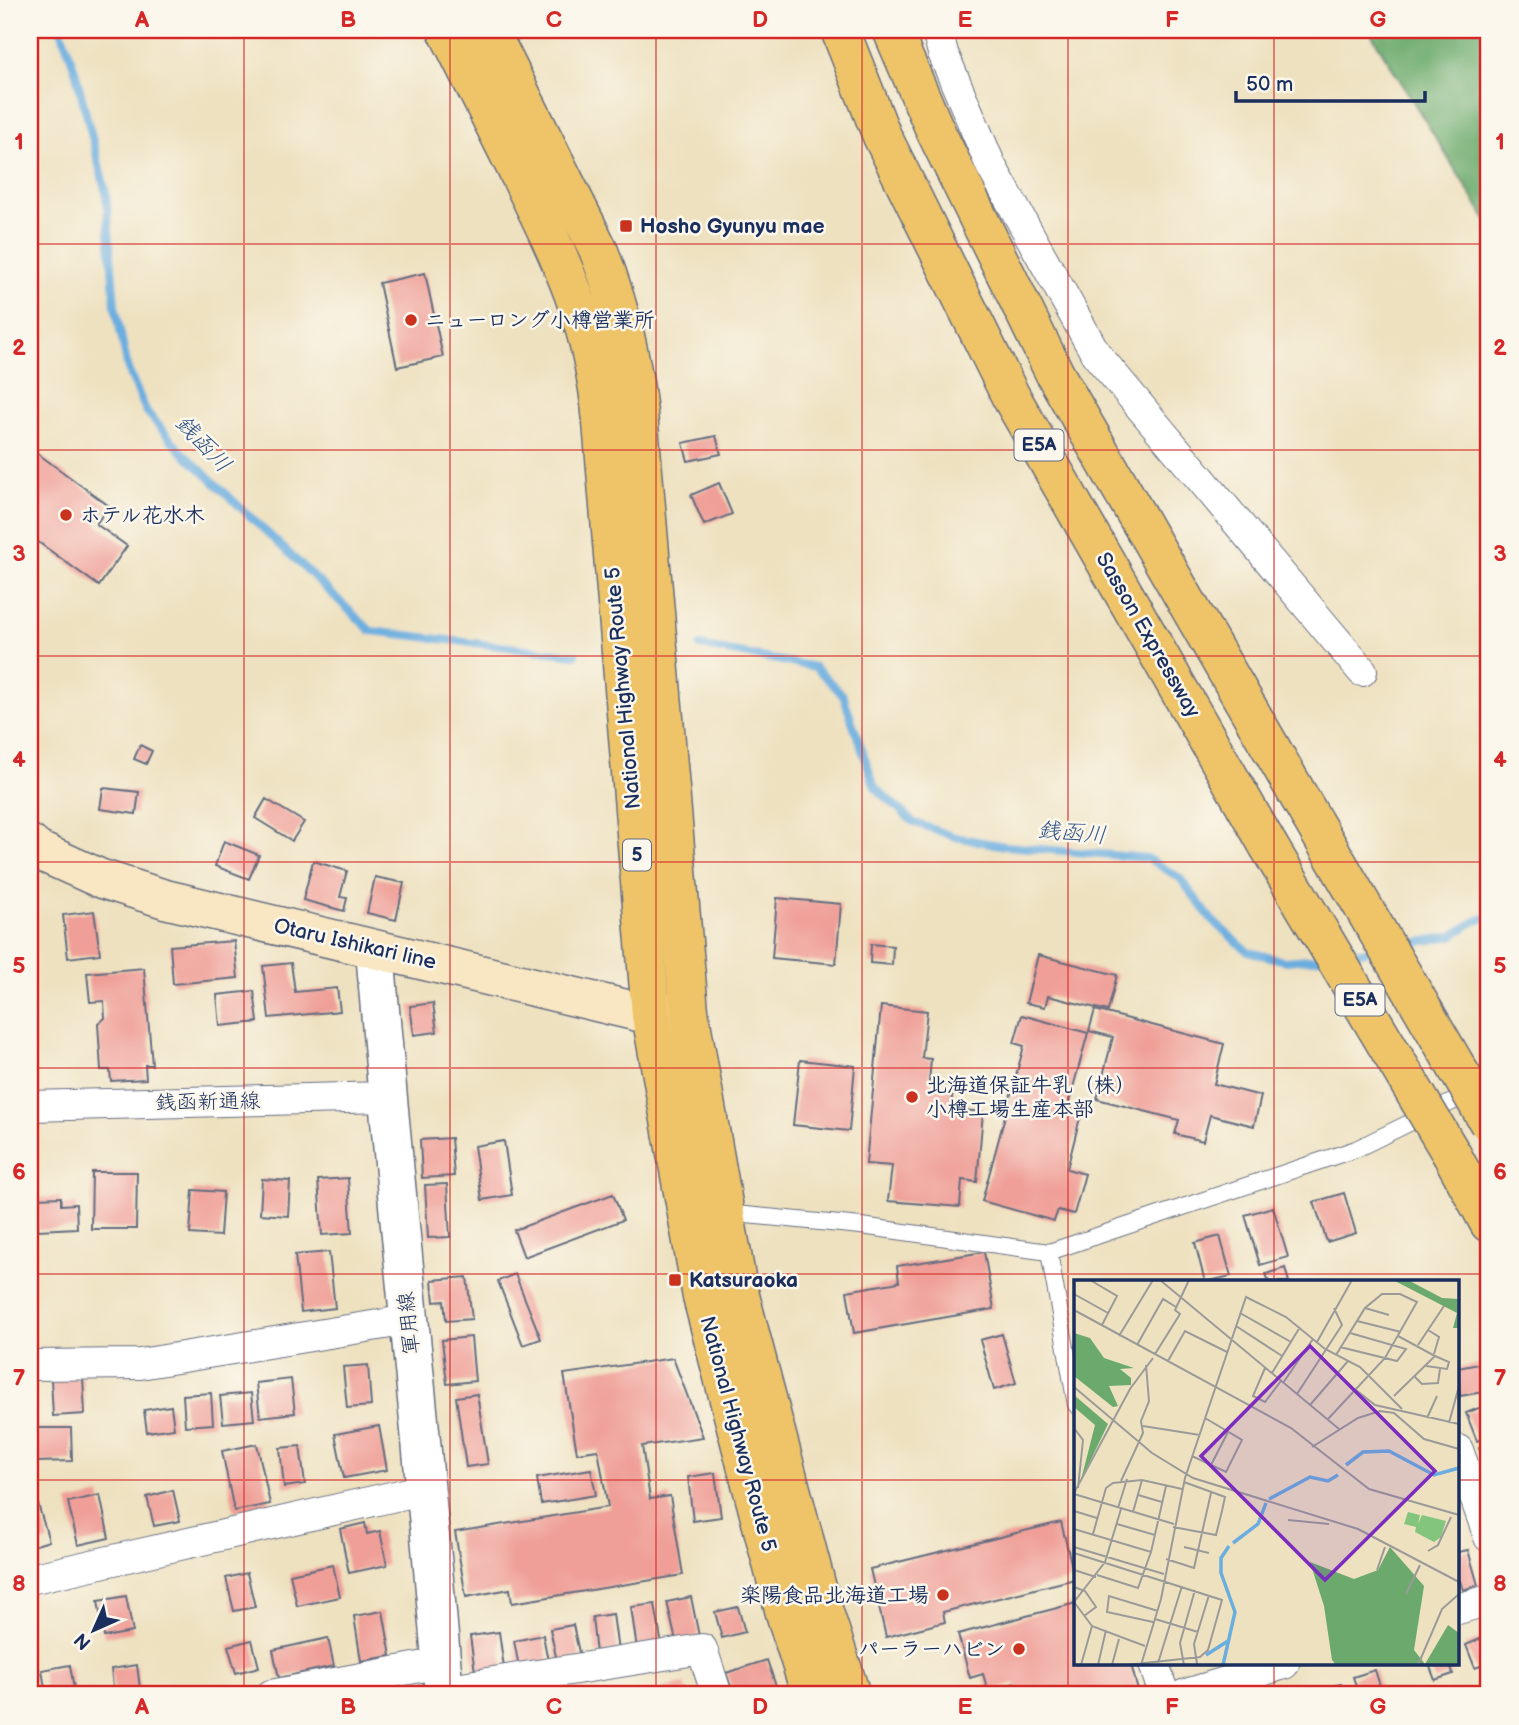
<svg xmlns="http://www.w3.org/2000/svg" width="1519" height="1725" font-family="'Balsamiq Sans','Klee One',sans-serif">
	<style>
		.forest { fill: #6baa6c; stroke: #436c65; stroke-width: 2 }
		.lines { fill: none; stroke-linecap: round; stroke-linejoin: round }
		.stream { stroke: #6aaddf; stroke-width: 8 }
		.building { fill: #ef9f97 }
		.service-casing { stroke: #656d80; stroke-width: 18 }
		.minor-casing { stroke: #656d80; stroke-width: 32 }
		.tertiary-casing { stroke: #656d80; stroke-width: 41 }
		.secondary-casing { stroke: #656d80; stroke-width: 41 }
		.trunk-casing { stroke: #656d80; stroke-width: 41 }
		.motorway-casing { stroke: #656d80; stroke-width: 41 }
		.service { stroke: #fff; stroke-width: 16 }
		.minor { stroke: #fff; stroke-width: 30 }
		.tertiary { stroke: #fff; stroke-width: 38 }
		.secondary { stroke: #f9e7c3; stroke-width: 38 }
		.trunk { stroke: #efc469; stroke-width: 38 }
		.motorway { stroke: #efc469; stroke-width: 38 }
		.motorway-bridge-casing { stroke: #656d80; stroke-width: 41; stroke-linecap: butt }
		.motorway-bridge { stroke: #efc469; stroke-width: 38 }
		.grid { fill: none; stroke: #d62828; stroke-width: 2; stroke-opacity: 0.55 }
		.poi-dot { fill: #c8321e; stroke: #fbf7ec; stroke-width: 2.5 }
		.labels { text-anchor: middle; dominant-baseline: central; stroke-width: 5; stroke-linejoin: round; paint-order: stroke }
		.shield { fill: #fbf7ec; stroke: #5e6b89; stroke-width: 2 }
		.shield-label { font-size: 19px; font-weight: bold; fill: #1b2f5e }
		.poi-label { font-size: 21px; font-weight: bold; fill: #1b2f5e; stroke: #fbf7ec; text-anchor: start }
		.street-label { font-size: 21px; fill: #1b2f5e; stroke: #fbf7ec }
		.water-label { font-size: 23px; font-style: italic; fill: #335585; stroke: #fbf7ec }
		.inset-river { fill: none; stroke: #6aaddf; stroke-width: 3.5 }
		.inset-road { fill: none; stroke: #9a9a99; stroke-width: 2 }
		.view { fill: #7b2cbf; fill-opacity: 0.15; stroke: #7b2cbf; stroke-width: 3.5 }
		.inset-edge { fill: none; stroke: #1b2f5e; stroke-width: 3.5 }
		.neatline { fill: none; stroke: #d62828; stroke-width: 2.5 }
		.grid-label { font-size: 23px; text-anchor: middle; font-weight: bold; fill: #d62828 }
	</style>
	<rect width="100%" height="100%" fill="#fbf7ec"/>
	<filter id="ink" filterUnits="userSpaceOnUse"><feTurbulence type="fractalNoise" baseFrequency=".0143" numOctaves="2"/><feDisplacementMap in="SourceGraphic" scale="14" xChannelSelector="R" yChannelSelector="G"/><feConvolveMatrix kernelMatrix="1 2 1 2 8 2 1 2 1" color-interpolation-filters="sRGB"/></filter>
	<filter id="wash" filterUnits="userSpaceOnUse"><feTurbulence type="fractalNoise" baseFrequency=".00686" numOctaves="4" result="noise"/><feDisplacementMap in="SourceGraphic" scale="28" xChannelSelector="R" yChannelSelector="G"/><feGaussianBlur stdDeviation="1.57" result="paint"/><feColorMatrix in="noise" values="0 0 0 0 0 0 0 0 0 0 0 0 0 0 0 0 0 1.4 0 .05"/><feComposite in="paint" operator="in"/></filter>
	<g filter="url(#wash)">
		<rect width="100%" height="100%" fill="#eee1c0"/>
		<path class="forest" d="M1372,30H1489V224L1372,35Z"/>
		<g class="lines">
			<path class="stream" d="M61,30L75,70L106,193L115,305L128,369L146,411L182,452L371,631L575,655
				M700,646L815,667L843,695L875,787L913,822L955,837L1005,846L1147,858L1180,878L1212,920L1247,951L1284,961L1322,958
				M1397,946L1452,936L1472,923L1489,916
				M1345,954L1374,950"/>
		</g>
		<g id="blocks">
			<path class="building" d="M425,273L443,357L397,367L379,283Z
				M716,436L721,454L688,461L683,443Z
				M30,448L109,506L96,524L127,546L99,586L30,536Z
				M719,483L732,514L704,525L691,495Z
				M140,745L152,751L146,764L134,759Z
				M103,788L139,792L136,814L100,809Z
				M266,799L304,822L292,841L255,818Z
				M224,841L259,855L249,879L215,866Z
				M313,861L347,871L340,897L347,898L344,911L303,900Z
				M375,877L404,883L396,920L367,913Z
				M777,898L841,904L836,964L772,958Z
				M94,911L100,954L68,958L63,915Z
				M234,941L238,978L173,984L170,946Z
				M871,944L893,946L892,965L870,963Z
				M1038,955L1117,975L1108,1011L1048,996L1045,1007L1026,1003Z
				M291,963L295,992L337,988L340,1011L269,1018L263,966Z
				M144,968L152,1065H145L146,1079L111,1081L110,1070H101L98,1024L105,1018L104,1001L90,1002L87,973Z
				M254,991L258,1022L220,1026L217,995Z
				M433,1003L437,1032L414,1035L410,1006Z
				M881,1006L927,1011L922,1058L931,1059L929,1083L953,1086L951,1109L983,1112L977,1182L962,1180L960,1207L888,1201L892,1166L866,1164Z
				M1095,1010L1224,1044L1214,1084L1261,1096L1254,1126L1210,1115L1203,1141L1175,1134L1179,1120L1097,1099L1113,1037L1089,1031Z
				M1022,1015L1088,1033L1068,1106L1082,1110L1067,1169L1085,1174L1074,1214L1058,1210L1054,1221L982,1201L1024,1046L1014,1043Z
				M800,1060L855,1066L849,1131L793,1125Z
				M451,1138L454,1176L422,1178L420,1140Z
				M504,1141L512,1195L482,1200L474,1146Z
				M92,1172H137L136,1229H91Z
				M348,1178L352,1233L322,1235L318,1180Z
				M262,1179L290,1181L288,1216L260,1214Z
				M447,1184L450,1237L428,1238L425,1185Z
				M193,1190L223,1192L220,1236L190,1234Z
				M1344,1193L1356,1233L1327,1242L1314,1202Z
				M613,1194L623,1220L524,1257L514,1230Z
				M61,1197V1205L76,1204L77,1228L38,1230L36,1198Z
				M1273,1207L1288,1257L1260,1265L1245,1215Z
				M1220,1236L1231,1276L1205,1282L1195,1243Z
				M329,1252L335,1308L301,1312L295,1255Z
				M984,1252L994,1309L854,1333L847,1291L899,1282L897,1266Z
				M1285,1268L1289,1282H1269L1266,1274Z
				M515,1274L541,1339L523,1345L498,1281Z
				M467,1277L472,1319L446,1321L444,1301L434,1302L432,1280Z
				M1002,1334L1016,1383L994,1390L980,1340Z
				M471,1337L475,1381L447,1384L442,1340Z
				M673,1358L703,1437L642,1446L650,1499L670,1496L683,1575L512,1603L510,1589L466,1597L455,1532L608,1507L598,1450L577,1453L564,1374Z
				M1489,1362V1391L1460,1396L1458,1368Z
				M368,1365L371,1406L347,1408L343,1367Z
				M83,1377L85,1414L53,1416L51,1379Z
				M291,1379L295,1413L260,1417L256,1383Z
				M211,1393L213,1424L185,1426L183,1395Z
				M251,1393L254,1420L223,1423L220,1396Z
				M477,1394L488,1464L466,1467L456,1397Z
				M1489,1404V1436L1477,1441L1466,1413Z
				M171,1406L174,1428L147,1432L144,1410Z
				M379,1426L387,1470L344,1478L335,1434Z
				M36,1428H71L72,1461L36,1462Z
				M257,1444L270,1504L234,1511L222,1451Z
				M1489,1445V1475L1479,1448Z
				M300,1446L305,1484L284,1487L280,1448Z
				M591,1469L596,1495L541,1504L537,1478Z
				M715,1473L721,1517L693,1521L688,1477Z
				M173,1490L180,1521L154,1526L147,1497Z
				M100,1495L109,1538L78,1545L68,1502Z
				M38,1504L49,1541L30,1547V1507Z
				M1061,1522L1075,1579L943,1612L945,1622L886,1637L870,1569Z
				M365,1523L367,1534L380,1531L387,1565L349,1573L340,1529Z
				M1468,1550L1478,1585L1463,1590L1460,1581L1458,1582V1552Z
				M333,1565L340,1597L297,1606L290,1574Z
				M247,1573L255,1607L234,1611L226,1578Z
				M126,1596L133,1632L104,1637L98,1601Z
				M691,1597L699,1636L676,1641L667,1602Z
				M1076,1603V1664H1131L1139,1695H1019L1015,1683L988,1691L983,1674L970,1678L958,1634Z
				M655,1604L662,1646L637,1649L631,1607Z
				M738,1607L745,1632L722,1638L715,1612Z
				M383,1611L391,1656L361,1661L354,1616Z
				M613,1614L618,1651L596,1654L592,1617Z
				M573,1625L580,1657L557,1661L550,1629Z
				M499,1632L504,1668L475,1672L470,1636Z
				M543,1635L548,1661L519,1667L514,1641Z
				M1489,1635V1663L1475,1668L1466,1645Z
				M328,1638L334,1666L279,1678L273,1650Z
				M252,1640L259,1667L236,1673L228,1646Z
				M767,1660L779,1695H734L726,1673Z
				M1429,1664H1450L1453,1674L1435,1680Z
				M70,1665L75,1695H46L42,1670Z
				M137,1665L141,1695H114L111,1669Z
				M1375,1670L1383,1695H1359L1353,1677Z
				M685,1684L687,1695H663L662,1688Z
				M1341,1684L1344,1695H1317L1316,1690Z"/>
		</g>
	</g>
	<g filter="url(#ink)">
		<use href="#blocks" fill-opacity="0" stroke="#656d80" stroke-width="2"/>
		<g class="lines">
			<defs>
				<path id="service" d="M725,1213L861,1226L1049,1252L1076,1405
					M1049,1252L1356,1149L1489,1084"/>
				<path id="minor" d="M937,30L943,53L991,166L1096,354L1362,671
					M30,1106L387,1097
					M30,1365L140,1364L409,1320
					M1458,1450L1489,1537
					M30,1579L426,1489
					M1458,1609L1489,1600
					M1154,1664L1164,1695
					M443,1690L702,1649L717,1695
					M271,1695L441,1663
					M1183,1695L1284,1664"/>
				<path id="tertiary" d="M375,950C395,1199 424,1447 444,1695"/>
				<path id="secondary" d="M30,844L37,850L99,878L165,899L651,1015L681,1012"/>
				<path id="trunk" d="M447,30C471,78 495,126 519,174C562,261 593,323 602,422L651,1015L702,1297L785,1613L811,1695
					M489,30L598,249C619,303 632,356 638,413L689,1011L738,1288L821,1603L851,1695"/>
				<path id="motorway" d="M840,30L882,136L1010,395L1268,845
					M892,30L935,130L1055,374L1309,814
					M1452,1155L1489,1223"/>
			</defs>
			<use href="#service" class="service-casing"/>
			<use href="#minor" class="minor-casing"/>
			<use href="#tertiary" class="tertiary-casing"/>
			<use href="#secondary" class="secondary-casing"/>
			<use href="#trunk" class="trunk-casing"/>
			<use href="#motorway" class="motorway-casing"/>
			<use href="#service" class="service"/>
			<use href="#minor" class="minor"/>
			<use href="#tertiary" class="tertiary"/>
			<use href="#secondary" class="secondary"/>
			<use href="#trunk" class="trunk"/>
			<use href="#motorway" class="motorway"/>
			<defs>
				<path id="motorway-bridge" d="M1309,814L1489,1123
					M1268,845L1452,1155"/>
			</defs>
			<use href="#motorway-bridge" class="motorway-bridge-casing"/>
			<use href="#motorway-bridge" class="motorway-bridge"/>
		</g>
	</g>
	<path class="grid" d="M244,30V1695M450,30V1695M656,30V1695M862,30V1695M1068,30V1695M1274,30V1282M30,244H1489M30,450H1489M30,656H1489M30,862H1489M30,1068H1489M30,1274H1489M30,1480H1076M1458,1480H1489M1274,1664V1695"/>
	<g class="poi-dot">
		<rect x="619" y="219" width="14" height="14" rx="3.5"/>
		<circle cx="411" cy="320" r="7"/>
		<circle cx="66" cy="515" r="7"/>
		<circle cx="912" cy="1097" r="7"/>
		<rect x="668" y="1273" width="14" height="14" rx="3.5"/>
		<circle cx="943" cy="1595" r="7"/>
		<circle cx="1019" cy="1649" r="7"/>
	</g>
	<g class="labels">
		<g class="shield">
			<rect x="1014.5" y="429.5" width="49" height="31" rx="5"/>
			<rect x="623" y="839.5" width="28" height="31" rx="5"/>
			<rect x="1335.5" y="984.5" width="49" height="31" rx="5"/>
		</g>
		<g class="shield-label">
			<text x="1039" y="445">E5A</text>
			<text x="637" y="855">5</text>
			<text x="1360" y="1000">E5A</text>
		</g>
		<g class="poi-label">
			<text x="640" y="226">Hosho Gyunyu mae</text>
			<text x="425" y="320">ニューロング小樽営業所</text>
			<text x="80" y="515">ホテル花水木</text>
			<text x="926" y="1085">北海道保証牛乳（株）<tspan x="926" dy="24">小樽工場生産本部</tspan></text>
			<text x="689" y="1280">Katsuraoka</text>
			<text x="929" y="1595" text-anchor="end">楽陽食品北海道工場</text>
			<text x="1005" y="1649" text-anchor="end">パーラーハビン</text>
		</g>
		<g class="street-label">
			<text transform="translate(1148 635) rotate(60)">Sasson Expressway</text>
			<text transform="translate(623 688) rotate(-95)">National Highway Route 5</text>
			<text transform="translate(355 944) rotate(13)">Otaru Ishikari line</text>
			<text transform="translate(208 1102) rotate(-1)">銭函新通線</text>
			<text transform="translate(409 1323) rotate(-96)">軍用線</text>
			<text transform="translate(738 1434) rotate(75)">National Highway Route 5</text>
		</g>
		<g class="water-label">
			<text transform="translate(203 444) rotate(46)">銭函川</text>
			<text transform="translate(1072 833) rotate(5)">銭函川</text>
		</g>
	</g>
	<g transform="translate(1074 1280)">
		<rect width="385" height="385" fill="#eee1c0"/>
		<path d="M334,232L346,235L344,244L348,235L372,241L367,257L360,262L341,252L342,247L330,244Z" fill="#84c57d"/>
		<path d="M319,0H334L368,18L385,19V48H379L383,33ZM0,53L16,58L30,78L60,88L46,89L57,98V105L35,106L44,126L39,127L0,96ZM0,115L34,144L7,200L21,145L0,127ZM316,267L350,306L340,370L351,384L374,345L385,353V385H262L258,380L250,326L236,282L280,299L304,290Z" fill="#6baa6c"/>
		<path class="inset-river" d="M272,185L289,172L315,171L360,195L385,188M195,219L236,197L254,201L264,195M159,263L184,244L192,223M132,375L154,361M149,385L161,332L147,293V278L155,266"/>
		<path class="inset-road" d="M16,0L43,16L28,45M86,0L265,149M0,14L34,33M291,28L315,35M0,30L217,148L295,209L385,235M166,33L217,62M283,41L327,52M162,46L208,76M354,50L365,57L360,74M45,56L79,0M243,62L278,0M63,65L89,19L102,27M344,65L370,26M266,67L323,81L332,69L276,53M81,74L106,34L101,30L115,0M94,81L111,51L153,72M352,86L373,89L375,82L361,76M191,88L179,116L191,122L207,101M198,93L226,47M341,97L348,104L364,103L366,89M209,103L239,59M0,107L78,173L119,198L284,249L385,302M282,110L301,125L385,144M223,114L268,45L260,28M320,116L361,76L324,56M236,125L274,81M353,138L363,116M254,139L311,78L343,22L326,14H308L291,28L262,75M375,143L385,106M69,146L126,155M0,148L9,160L4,208M238,167L284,138L306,131L320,133L350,159L385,169M118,176L152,192L168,160L131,138M137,185L154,152M47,201L69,153L67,141L75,121L72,85M0,213L56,109L79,78M0,214L100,244M64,215L88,222M44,228L53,199M0,231L23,238M59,232L68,200M214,240L255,244M43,244L81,255M99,247L142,255L148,231L151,217L110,202M0,249L77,272L92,206M19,254L32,208L39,203L68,200L108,209M0,267L90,294M110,267L135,273M354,271L364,265L377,237M0,273L148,320L134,370L126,377L52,385M92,279L120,288L137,213M0,290L22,297M303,290L311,267M23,295L64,308L77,272M0,307L11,311L22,327L10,336M332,314L346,285M0,322L31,282L47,229M0,322L18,346M81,339L124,352M79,342L33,332L35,316L84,331M84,383L108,306M123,384L120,364L135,315M7,385L18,346L71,366M24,385L32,350M38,385L45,359M67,385L87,319L111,198L172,17L212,37L251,69L286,87L328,129M110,385L106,363L121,310M344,385L368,329L385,314"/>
		<path class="view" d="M236,66L361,191L251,300L127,176Z"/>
		<rect width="385" height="385" class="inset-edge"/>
	</g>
	<rect width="1519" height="1725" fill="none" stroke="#fbf7ec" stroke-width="77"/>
	<g transform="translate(94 1630) rotate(225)" stroke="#fbf7ec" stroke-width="5" paint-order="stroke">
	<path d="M0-5L12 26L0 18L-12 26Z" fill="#1b2f5e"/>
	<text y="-10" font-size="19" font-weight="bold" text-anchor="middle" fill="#1b2f5e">N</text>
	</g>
	<path d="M1236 91v10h189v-10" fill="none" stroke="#1b2f5e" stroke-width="3.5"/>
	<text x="1246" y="91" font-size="21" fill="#1b2f5e" stroke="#fbf7ec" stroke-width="5" paint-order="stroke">50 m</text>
	<rect x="38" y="38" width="1442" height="1648" class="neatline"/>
	<g class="grid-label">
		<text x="142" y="27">A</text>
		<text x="348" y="27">B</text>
		<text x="554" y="27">C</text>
		<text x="760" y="27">D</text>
		<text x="965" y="27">E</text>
		<text x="1172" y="27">F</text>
		<text x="1378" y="27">G</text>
		<text x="19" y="149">1</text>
		<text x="1500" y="149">1</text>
		<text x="19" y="355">2</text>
		<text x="1500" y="355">2</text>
		<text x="19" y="561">3</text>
		<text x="1500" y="561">3</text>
		<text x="19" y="767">4</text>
		<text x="1500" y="767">4</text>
		<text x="19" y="973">5</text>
		<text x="1500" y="973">5</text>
		<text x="19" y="1179">6</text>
		<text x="1500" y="1179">6</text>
		<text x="19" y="1385">7</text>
		<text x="1500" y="1385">7</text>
		<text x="19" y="1591">8</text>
		<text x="1500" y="1591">8</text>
		<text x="142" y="1714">A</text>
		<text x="348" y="1714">B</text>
		<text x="554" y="1714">C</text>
		<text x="760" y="1714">D</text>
		<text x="965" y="1714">E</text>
		<text x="1172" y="1714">F</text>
		<text x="1378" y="1714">G</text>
	</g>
</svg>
